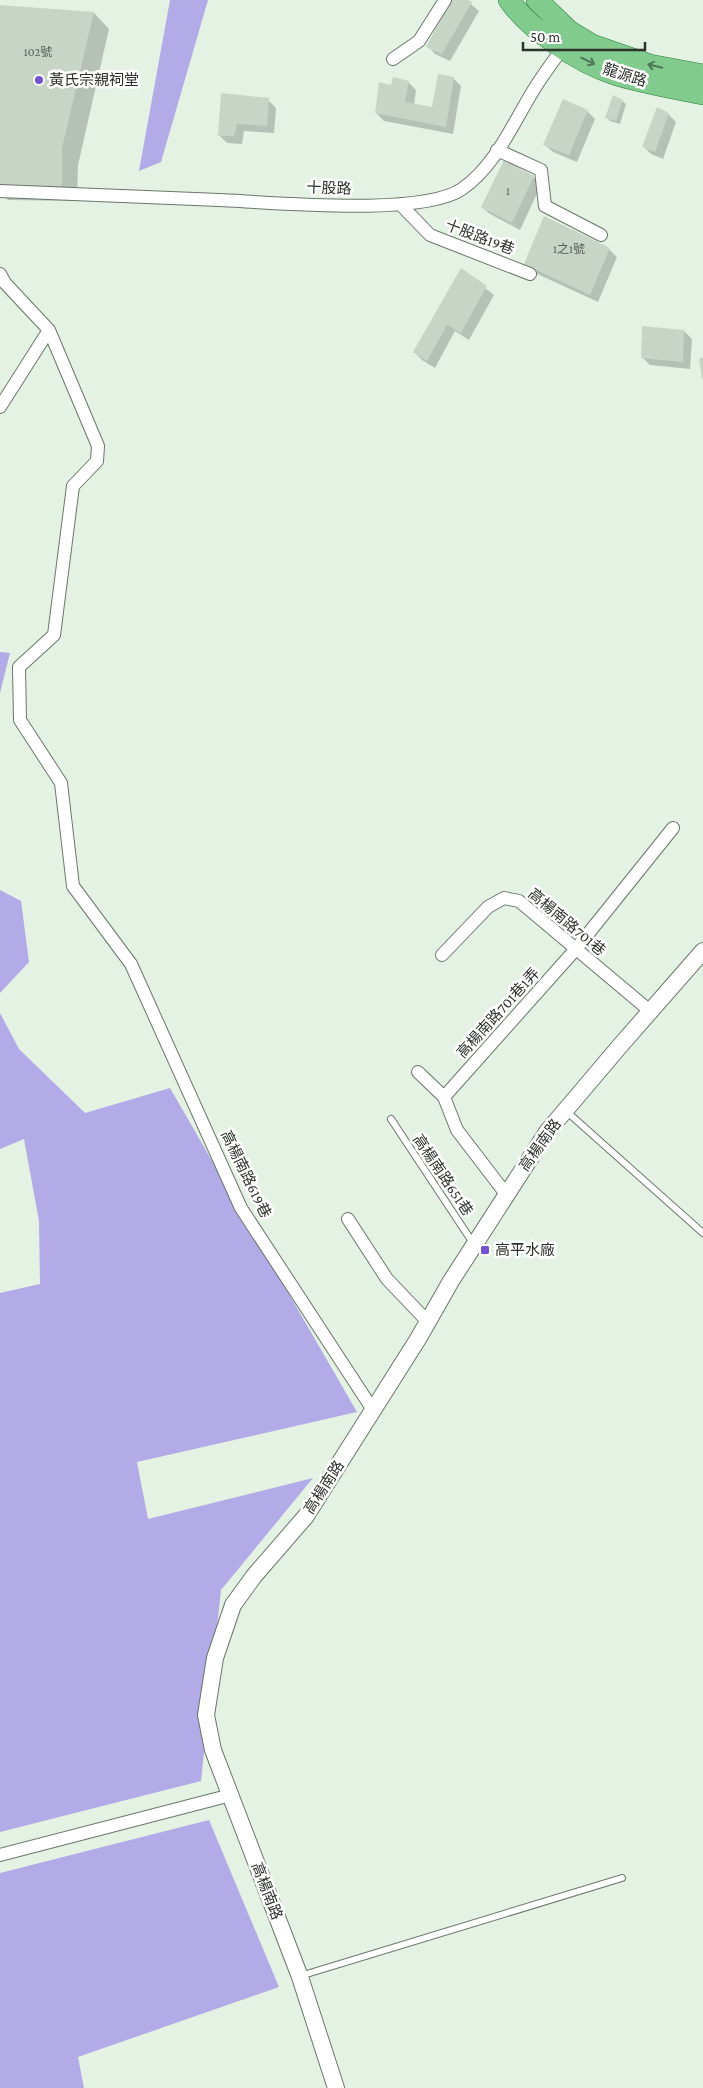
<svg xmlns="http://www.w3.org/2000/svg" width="703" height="2088" font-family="'Crimson Pro','Noto Sans TC',serif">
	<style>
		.forest { fill: #b2abe7 }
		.shadow { fill: #0003 }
		.building { fill: #c7d5c7 }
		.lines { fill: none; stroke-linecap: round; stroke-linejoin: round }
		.service-casing { stroke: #69776a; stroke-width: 8 }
		.minor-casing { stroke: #69776a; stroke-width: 14 }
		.tertiary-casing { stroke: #69776a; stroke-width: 18 }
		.primary-casing { stroke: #2b7f3a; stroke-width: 22 }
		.service { stroke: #fff; stroke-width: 6 }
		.minor { stroke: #fff; stroke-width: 12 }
		.tertiary { stroke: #fff; stroke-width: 16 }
		.primary { stroke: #80cb8d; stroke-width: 21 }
		.oneway { stroke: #527758 }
		.poi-dot { fill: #7053cd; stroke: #fff; stroke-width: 2 }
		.labels { text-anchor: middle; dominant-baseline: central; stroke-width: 5; stroke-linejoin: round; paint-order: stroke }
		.number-label { font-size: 12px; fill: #535b53 }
		.street-label { font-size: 15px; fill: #2c322c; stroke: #fff }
		.poi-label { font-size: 15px; fill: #2c322c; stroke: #fff; text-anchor: start }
	</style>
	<rect width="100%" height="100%" fill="#e3f2e3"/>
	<path class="forest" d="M170,0H208L161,162L139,171Z
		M0,652L10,653L0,693Z
		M0,890L21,901L29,962L0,993Z
		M0,1013L19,1049L85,1113L170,1088L357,1412L137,1462L148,1519L313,1478L221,1590L201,1781L0,1832V1293L40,1284L39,1221L24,1139L0,1149Z
		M209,1820L279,1987L78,2057L84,2088H0V1873Z"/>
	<path class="shadow" d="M452,0H466L479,11L450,61L435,54L428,46Z
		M0,6L94,13L109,29L78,165L77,201L8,200L0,193Z
		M453,78L461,86L453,134L384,121L376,113L392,86L408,82L416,90L414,105L433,109Z
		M268,100L276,108L274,133L244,131L242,144L227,143L219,135Z
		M622,101L626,104L620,124L610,121L606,117Z
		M587,111L595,119L577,162L553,152L545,145Z
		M668,114L676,122L663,159L651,154L643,146Z
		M533,177L541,185L520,230L490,214L482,207Z
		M609,249L617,257L598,302L533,272L525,264Z
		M462,270L494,295L469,340L455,331L435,368L422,360L414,352Z
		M684,331L692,339L690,369L650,365L642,357Z"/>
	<path class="building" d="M451,0H468L472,2L442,54L426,47Z
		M0,5L94,12L62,148V186L0,185Z
		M438,74L454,77L446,127L375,113L379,82L391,85L393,77L409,81L405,102L432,107Z
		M221,93L269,98L267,126L237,124L234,136H218Z
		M613,95L623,100L616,121L605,118Z
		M563,99L588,110L569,155L543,145Z
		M657,107L669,113L655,152L642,147Z
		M504,160L534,176L512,223L481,207Z
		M544,216L610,248L590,295L524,264Z
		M461,268L487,286L461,333L447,325L427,361L413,352Z
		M642,326L684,330L683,362L641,358Z
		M699,358H703V379H702Z"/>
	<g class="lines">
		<defs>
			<path id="service" d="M566,1111L703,1233
				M391,1119L473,1243
				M300,1976L622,1878"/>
			<path id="minor" d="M393,59L419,41L445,0
				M497,150L541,170L545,206L601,235
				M0,191C73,194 146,197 219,200C271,202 421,217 462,189C498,164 515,118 538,83C546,71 554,60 562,49L565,43
				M400,204L430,235L530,274
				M0,274L5,283L49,330L98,446L97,461L73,486L54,635L19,667L20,720L61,783L73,886L131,964L241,1208L373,1410
				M0,407L49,330
				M442,955L488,907L504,898L519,901L650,1011
				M418,1072L444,1097L457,1130L506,1194
				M444,1097L575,950L673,828
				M348,1219L387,1279L428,1322
				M0,1855L231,1795"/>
			<path id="tertiary" d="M336,2088L300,1977L213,1750L206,1715L215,1658L233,1605L254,1576L306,1516L418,1339L451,1281L547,1132L619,1047L703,951"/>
			<path id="primary" d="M509,0C530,30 578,62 614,74C643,83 673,88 703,94
				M537,0L569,31L592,45L650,65L703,75"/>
		</defs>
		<use href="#service" class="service-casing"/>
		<use href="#minor" class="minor-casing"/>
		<use href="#tertiary" class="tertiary-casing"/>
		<use href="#primary" class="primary-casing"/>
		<use href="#service" class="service"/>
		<use href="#minor" class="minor"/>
		<use href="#tertiary" class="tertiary"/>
		<use href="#primary" class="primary"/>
	</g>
	<defs><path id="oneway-shaft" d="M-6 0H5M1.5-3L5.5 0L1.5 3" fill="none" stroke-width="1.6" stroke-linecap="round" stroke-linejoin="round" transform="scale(1.25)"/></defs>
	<g class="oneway">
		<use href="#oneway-shaft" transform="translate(588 61) rotate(26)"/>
		<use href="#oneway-shaft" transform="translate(655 66) rotate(-167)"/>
	</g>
	<g class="poi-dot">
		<circle cx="39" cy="80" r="5"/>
		<rect x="480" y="1245" width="10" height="10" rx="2.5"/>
	</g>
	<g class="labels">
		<g class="number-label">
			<text x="38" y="52">102號</text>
			<text x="508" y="191">1</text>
			<text x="569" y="249">1之1號</text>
		</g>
		<g class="street-label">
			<text transform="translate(625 75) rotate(18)">龍源路</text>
			<text transform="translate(329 188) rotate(2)">十股路</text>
			<text transform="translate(480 237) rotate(21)">十股路19巷</text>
			<text transform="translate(567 922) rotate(40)">高楊南路701巷</text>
			<text transform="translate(498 1013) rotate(-48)">高楊南路701巷1弄</text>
			<text transform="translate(540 1145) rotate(-54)">高楊南路</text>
			<text transform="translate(246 1174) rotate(64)">高楊南路619巷</text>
			<text transform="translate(443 1175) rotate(56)">高楊南路651巷</text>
			<text transform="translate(324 1487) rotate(-57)">高楊南路</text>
			<text transform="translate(267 1891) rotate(69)">高楊南路</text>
		</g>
		<g class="poi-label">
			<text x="49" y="80">黃氏宗親祠堂</text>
			<text x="495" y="1250">高平水廠</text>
		</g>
	</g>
	<path d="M523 42v8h122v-8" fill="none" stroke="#2c322c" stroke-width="2.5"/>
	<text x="530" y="42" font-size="15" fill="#2c322c" stroke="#ffffff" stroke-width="4" paint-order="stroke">50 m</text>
</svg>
